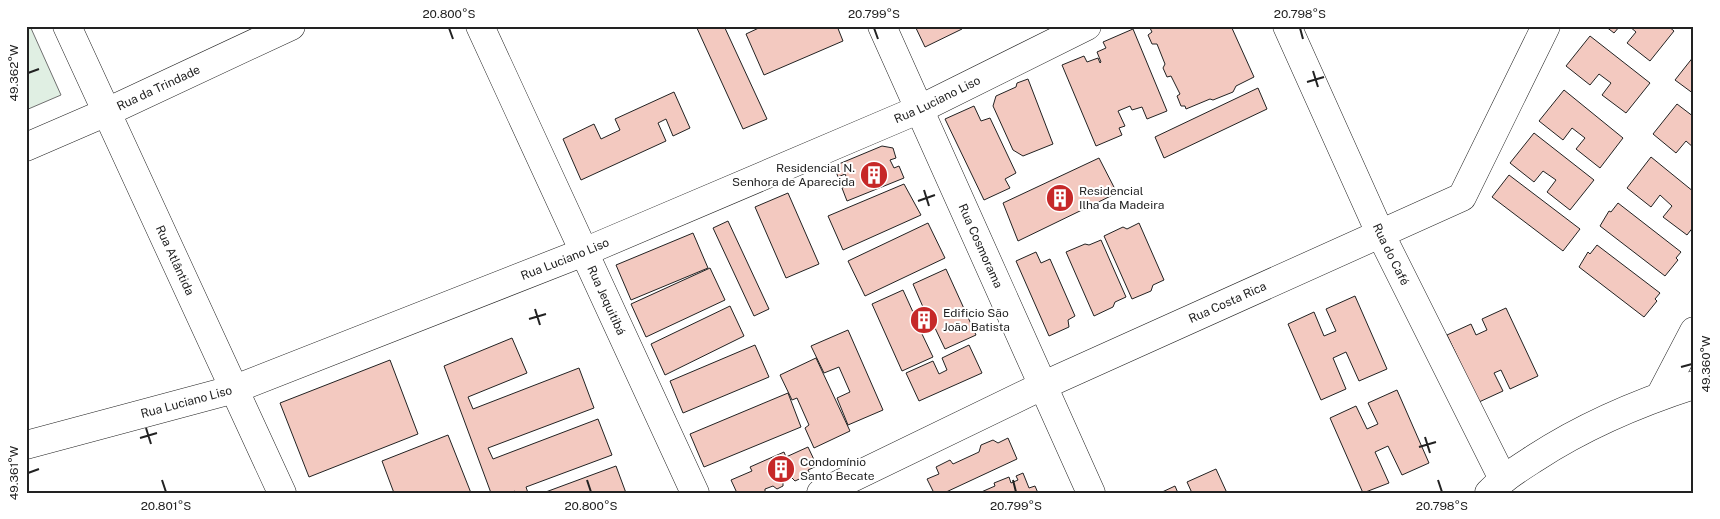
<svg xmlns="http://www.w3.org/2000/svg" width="1720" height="519" font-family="'Public Sans',sans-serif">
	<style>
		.green { fill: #e0efe3; stroke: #6f6f6f }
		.building { fill: #f3c9c0; stroke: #222 }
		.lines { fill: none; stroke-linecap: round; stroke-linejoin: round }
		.minor-casing { stroke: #222; stroke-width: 29 }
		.major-casing { stroke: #222; stroke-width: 29 }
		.minor { stroke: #fff; stroke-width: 28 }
		.major { stroke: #fff; stroke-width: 28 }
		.ticks { fill: none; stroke: #222; stroke-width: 2 }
		.labels { text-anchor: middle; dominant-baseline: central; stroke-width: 4; stroke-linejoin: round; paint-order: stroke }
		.street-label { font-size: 12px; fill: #222; stroke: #fff }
		.poi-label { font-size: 12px; fill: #222; stroke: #fff; text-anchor: start }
		.neatline { fill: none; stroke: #222; stroke-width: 2 }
		.ticks-label { font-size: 12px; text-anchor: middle; fill: #222 }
	</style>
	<rect width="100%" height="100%" fill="#fff"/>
	<path class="green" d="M26,26H30L61,95L26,110Z"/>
	<path class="building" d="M696,26H724L767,119L743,129Z
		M763,26H837L843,41L764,75L746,34Z
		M915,26H961L962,29L925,47Z
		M1153,26H1231L1254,77L1236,86L1233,92L1213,100L1210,99L1186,109L1185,106H1181L1177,96L1180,94L1171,76L1167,77L1163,68L1165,64L1157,44H1152L1148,35L1152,32L1150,28Z
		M1605,26H1620L1614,33Z
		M1629,26H1668L1674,31L1650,61L1627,43L1636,32Z
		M1133,29L1167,111L1147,119L1142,107L1132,110L1130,106L1118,111L1125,126L1119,128L1122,135L1096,146L1062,65L1084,56L1087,62L1098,58L1100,63L1101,62L1097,52L1106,48L1103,42Z
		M1590,36L1650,83L1626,113L1602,95L1611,83L1599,74L1590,85L1566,66Z
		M1694,56V94L1675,80Z
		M1028,79L1053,144L1023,156L1013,150L993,106L996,96L1016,87L1017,83Z
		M1258,88L1267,109L1164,158L1155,137Z
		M1564,90L1623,138L1600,168L1576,149L1585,138L1572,128L1563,140L1539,121Z
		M674,92L690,128L673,136L666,119L658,123L666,141L581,180L563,139L594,124L601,139L620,130L615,119Z
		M1677,104L1694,117V148L1686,141L1676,153L1653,134Z
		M974,106L981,121L990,118L1016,173L1005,179L1010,188L984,200L945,119Z
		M1534,133L1594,180L1570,210L1547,192L1556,180L1543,171L1534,182L1510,163Z
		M882,146L893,148L896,158L890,160L894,168L899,166L904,178L847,201L842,188L850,185L845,174L838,177L834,166Z
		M1651,157L1694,192V226L1687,235L1663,217L1672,206L1660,195L1651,207L1627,188Z
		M1099,158L1117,193L1018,241L1003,203Z
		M1509,175L1580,229L1563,251L1492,197Z
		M904,184L921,215L843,250L828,216Z
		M788,193L819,264L786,278L755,207Z
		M1618,203L1681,252L1676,258L1678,260L1665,276L1600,226L1609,211L1611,212Z
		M728,221L769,309L754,316L713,228Z
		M928,223L945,258L865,296L848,261Z
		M1139,223L1164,280L1153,285L1151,291L1132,299L1104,236L1123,227L1127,229Z
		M693,233L708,268L631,300L616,265Z
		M1101,240L1126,297L1115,302L1113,307L1094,316L1066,252L1085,244L1089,245Z
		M1597,245L1660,293L1655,299L1657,301L1644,317L1579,267L1588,252L1590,254Z
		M1036,252L1041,263L1050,259L1075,316L1068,320L1069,327L1049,336L1016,261Z
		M710,268L725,300L646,337L631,304Z
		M946,269L976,335L945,349L935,328L922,334L933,357L902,371L872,304L903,290L913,312L923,307L913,284Z
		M1355,296L1387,369L1359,381L1346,352L1333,358L1346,389L1321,400L1288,324L1314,312L1324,336L1336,331L1326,309Z
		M730,306L744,336L665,375L651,344Z
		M1506,308L1538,376L1510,389L1501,370L1494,373L1503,391L1479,402L1447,335L1471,324L1476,335L1487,330L1482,319Z
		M848,330L883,410L848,425L837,398L850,392L839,367L824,373L811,346Z
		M512,338L527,373L468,397L473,409L579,368L594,408L488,448L493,459L598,419L612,455L526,487L528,493H516L515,491L511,493H491L444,366Z
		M755,345L769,377L683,413L670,381Z
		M969,345L982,373L919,401L906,373L933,361L939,374L947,370L942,358Z
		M816,358L850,431L814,448L805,428L809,425L797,398L792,400L780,375Z
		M390,360L418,434L309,477L280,403Z
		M1397,390L1429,463L1402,475L1388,446L1375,452L1389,483L1363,493L1330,418L1356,406L1367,429L1378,424L1368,403Z
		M788,393L801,427L704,467L690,434Z
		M448,435L471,493H394L382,461Z
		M1008,438L1017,459L944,493H934L927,479L939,474L936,467L950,460L953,464L979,452L981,445L993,440L998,443Z
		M808,447L817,466L808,470L810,474L795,481L791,477L783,481V486L777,489L773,486L765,489V493H737L731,480L752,471L750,467L784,452L786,457Z
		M616,466L626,493H543Z
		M1216,469L1227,493H1192L1187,482Z
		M1023,473L1029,488L1035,486L1038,493H979L995,486L994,483L1009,477L1011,483L1018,480L1016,476Z
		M1175,486L1178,493H1160Z"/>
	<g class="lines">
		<defs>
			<g id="minor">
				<path id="s1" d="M67,26L282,493"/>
				<path id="s2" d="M480,26L695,493"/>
				<path id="s3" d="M882,26L1091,493"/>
				<path id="s4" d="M1287,26L1380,233L1503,479"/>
				<path id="s5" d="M26,147L107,112L291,26"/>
				<path d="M1660,396L1694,331"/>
				<path id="s6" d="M26,445L235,389L584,252L920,109L1087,26"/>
				<path id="s7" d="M821,493L1042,386L1462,197L1546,26"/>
			</g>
			<path id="major" d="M1489,493C1503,478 1518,469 1535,458C1584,426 1638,403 1694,385"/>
		</defs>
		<use href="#minor" class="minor-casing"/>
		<use href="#major" class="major-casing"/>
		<use href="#minor" class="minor"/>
		<use href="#major" class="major"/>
	</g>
	<path class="ticks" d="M449,28L453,39M874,28L878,39M1300,28L1303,39M1313,71L1318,87M28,73L39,69M1307,82L1324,77M924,190L929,206M918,201L935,195M535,309L540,325M529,319L546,314M1681,367L1692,364M146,428L151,444M1425,437L1430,453M140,438L157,433M1419,447L1436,442M28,473L39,469M162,480L166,492M587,480L591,492M1013,480L1016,492M1438,480L1442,492"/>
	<defs>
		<symbol id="building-disc" viewBox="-11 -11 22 22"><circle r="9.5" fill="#c62828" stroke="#fff"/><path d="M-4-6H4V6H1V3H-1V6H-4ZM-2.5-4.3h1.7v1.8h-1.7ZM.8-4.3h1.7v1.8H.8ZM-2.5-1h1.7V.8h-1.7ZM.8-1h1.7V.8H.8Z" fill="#fff"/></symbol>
	</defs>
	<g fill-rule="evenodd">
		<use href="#building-disc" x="858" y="159" width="32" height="32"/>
		<use href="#building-disc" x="1044" y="182" width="32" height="32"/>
		<use href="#building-disc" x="908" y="304" width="32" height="32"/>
		<use href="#building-disc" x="765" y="453" width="32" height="32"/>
	</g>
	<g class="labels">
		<g class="street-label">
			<text stroke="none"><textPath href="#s5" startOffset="145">Rua da Trindade</textPath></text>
			<text stroke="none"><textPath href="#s6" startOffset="976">Rua Luciano Liso</textPath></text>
			<text stroke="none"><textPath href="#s3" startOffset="241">Rua Cosmorama</textPath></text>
			<text stroke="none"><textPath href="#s4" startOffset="251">Rua do Café</textPath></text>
			<text stroke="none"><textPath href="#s6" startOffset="571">Rua Luciano Liso</textPath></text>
			<text stroke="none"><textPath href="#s1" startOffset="258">Rua Atlântida</textPath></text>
			<text stroke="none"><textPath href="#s2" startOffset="302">Rua Jequitibá</textPath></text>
			<text stroke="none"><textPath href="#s7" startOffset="449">Rua Costa Rica</textPath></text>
			<text stroke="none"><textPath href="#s6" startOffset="166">Rua Luciano Liso</textPath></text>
		</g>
		<g class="poi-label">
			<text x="855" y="168" text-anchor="end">Residencial N.<tspan x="855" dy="14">Senhora de Aparecida</tspan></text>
			<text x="1079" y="191">Residencial<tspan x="1079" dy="14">Ilha da Madeira</tspan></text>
			<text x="943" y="313">Edificio São<tspan x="943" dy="14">João Batista</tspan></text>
			<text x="800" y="462">Condomínio<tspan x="800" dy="14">Santo Becate</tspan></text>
		</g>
	</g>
	<rect width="1720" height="519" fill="none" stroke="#ffffff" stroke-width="55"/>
	<rect x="28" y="28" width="1664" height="464" class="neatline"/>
	<g class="ticks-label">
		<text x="449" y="18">20.800°S</text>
		<text x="874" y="18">20.799°S</text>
		<text x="1300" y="18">20.798°S</text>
		<text transform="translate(14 73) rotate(-90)" y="4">49.362°W</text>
		<text transform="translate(1706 364) rotate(-90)" y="4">49.360°W</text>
		<text transform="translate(14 473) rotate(-90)" y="4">49.361°W</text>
		<text x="166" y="510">20.801°S</text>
		<text x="591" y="510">20.800°S</text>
		<text x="1016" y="510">20.799°S</text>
		<text x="1442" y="510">20.798°S</text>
	</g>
</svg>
